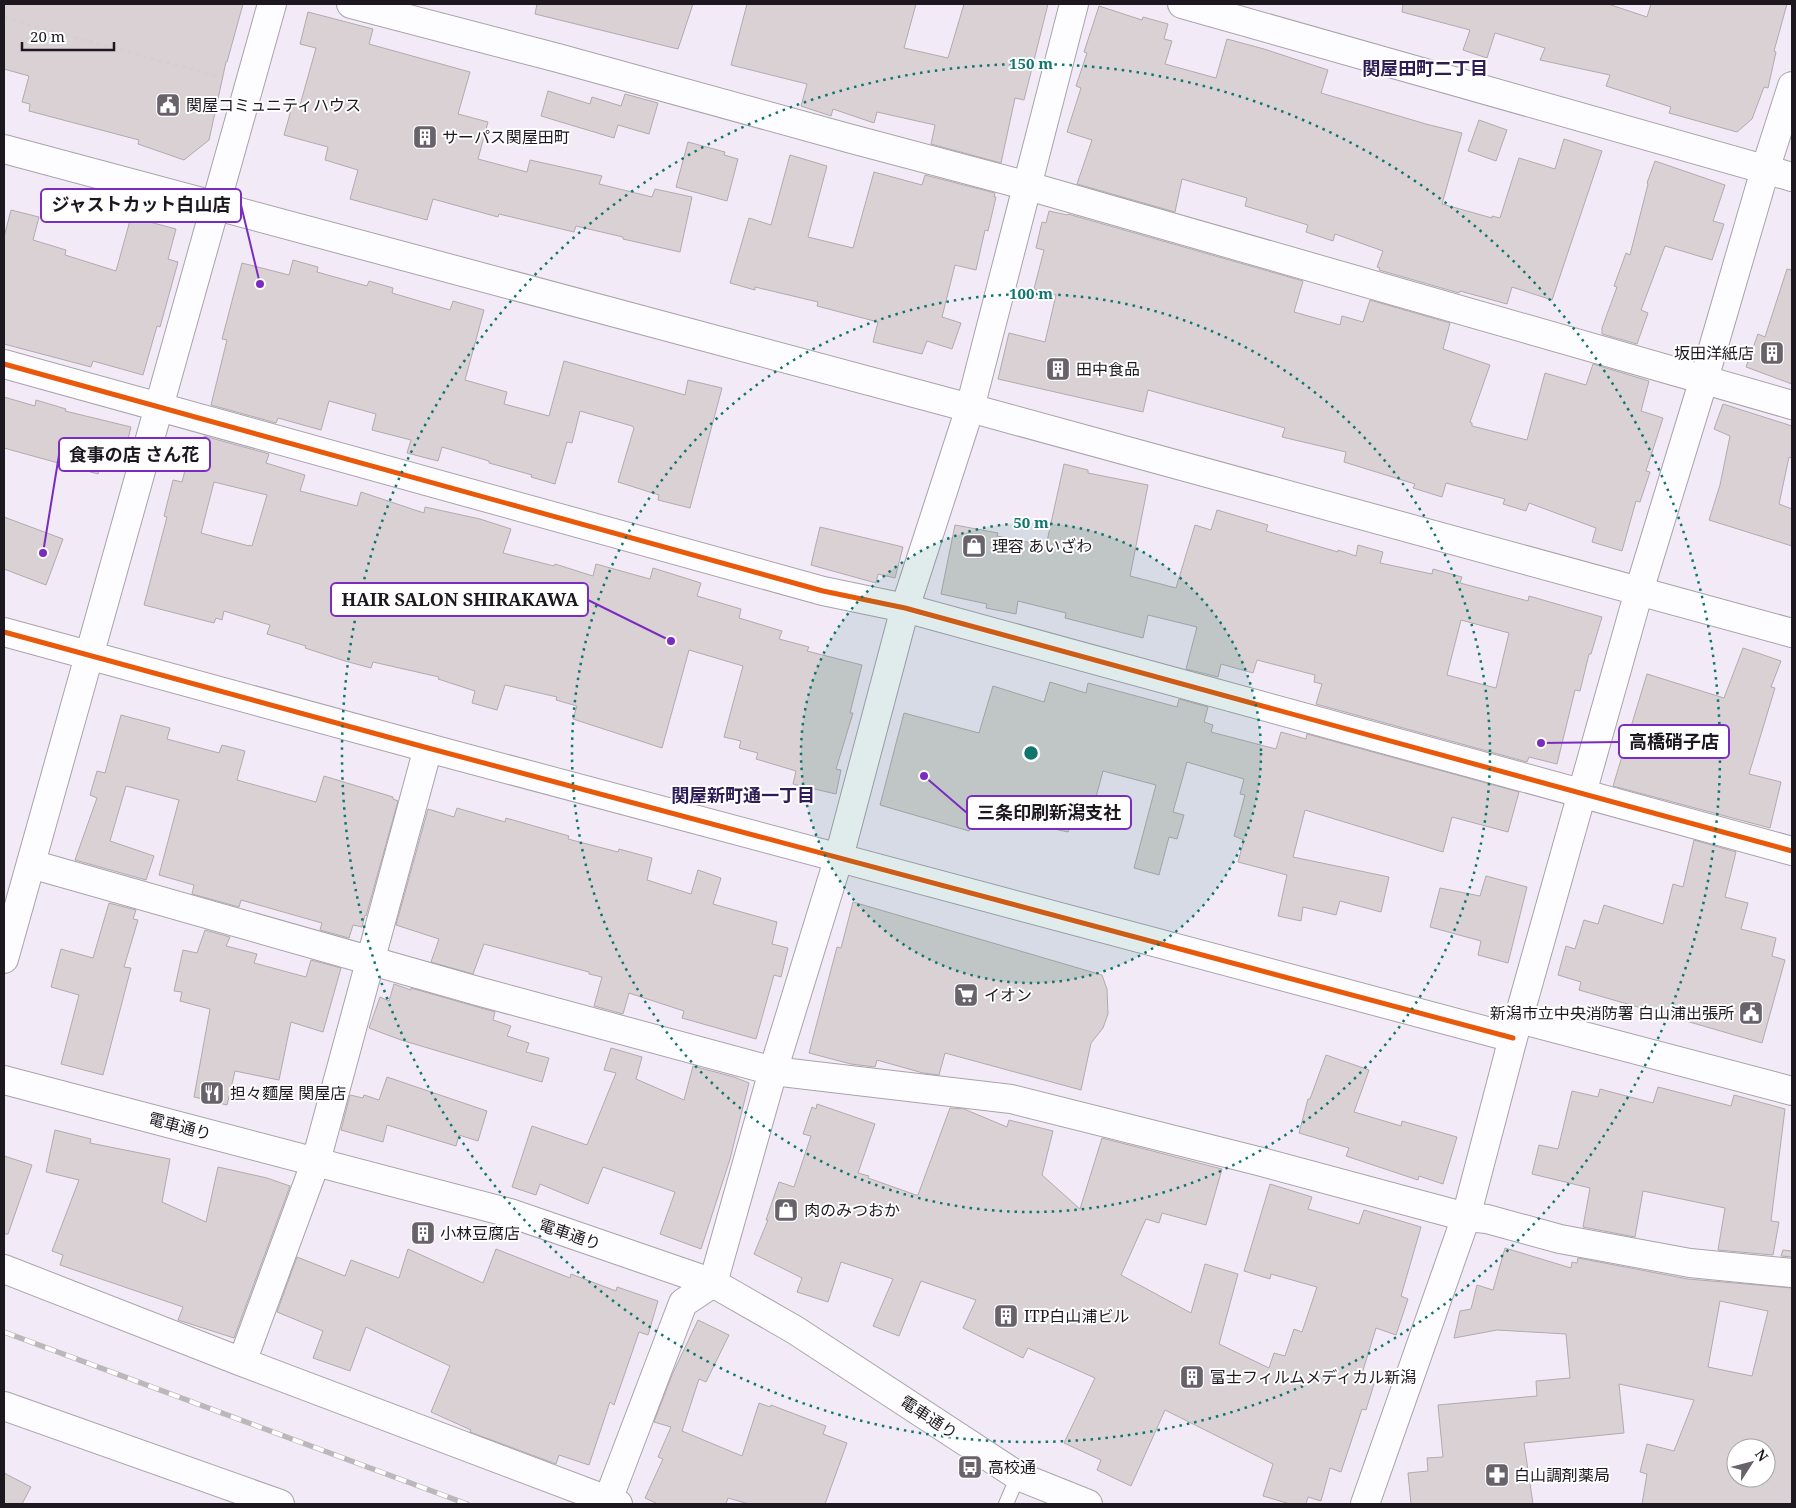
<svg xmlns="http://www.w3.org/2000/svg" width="1796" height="1508" font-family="'Noto Serif','Noto Sans JP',serif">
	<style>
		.building { fill: #d9d1d3; stroke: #b2aaad; fill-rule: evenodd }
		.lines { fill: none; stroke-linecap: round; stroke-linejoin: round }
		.lane-casing { stroke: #a9a3ac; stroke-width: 16 }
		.street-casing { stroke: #a9a3ac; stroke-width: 30 }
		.secondary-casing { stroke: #a9a3ac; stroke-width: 30 }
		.path { stroke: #d3d0d4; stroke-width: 3; stroke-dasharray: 4 4; stroke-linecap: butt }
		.lane { stroke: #fdfcfe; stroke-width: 14 }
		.street { stroke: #fdfcfe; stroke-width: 28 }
		.secondary { stroke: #fdfcfe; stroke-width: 28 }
		.rail-casing { stroke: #bab8bb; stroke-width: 5.5 }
		.rail { stroke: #fff; stroke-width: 4; stroke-dasharray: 11; stroke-linecap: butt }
		.cycleway-casing { stroke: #fff; stroke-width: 8 }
		.cycleway { stroke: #e8590c; stroke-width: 5 }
		.ring { fill: none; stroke: #0f766e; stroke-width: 2.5; stroke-dasharray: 2.5 5 }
		.labels { text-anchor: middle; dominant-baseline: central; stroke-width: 4; stroke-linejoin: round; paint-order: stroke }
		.poi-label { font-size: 16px; fill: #1d1820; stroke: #fff; text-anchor: start }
		.street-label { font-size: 16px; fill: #1d1820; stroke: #fff }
		.neighbourhood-label { font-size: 18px; font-weight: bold; fill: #2e1c56; stroke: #fff }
		.centre { fill: #0f766e; stroke: #fff; stroke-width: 2.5 }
		.ring-label { font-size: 15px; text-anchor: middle; font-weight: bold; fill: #0f766e; stroke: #fff; stroke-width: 4; stroke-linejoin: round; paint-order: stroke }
		.leader { fill: none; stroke: #7b2cbf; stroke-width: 2 }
		.callout-dot { fill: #7b2cbf; stroke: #fff; stroke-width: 2 }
		.callout { fill: #fff; stroke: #7b2cbf; stroke-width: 2 }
		.callout-label { font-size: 18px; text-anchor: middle; font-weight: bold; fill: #1d1820 }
	</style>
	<rect width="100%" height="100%" fill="#f2eaf6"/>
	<path class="building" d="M4,4H243L227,62H226L209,140L184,160L138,144L139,140L29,111L30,104L22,102L29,76L4,69Z
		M537,4H693L678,49L535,14Z
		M747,4H916L904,48L948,58L964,4H1048L1024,100L1015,98L1001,163L931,144L935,125L877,112L874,123L833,109L831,116L801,106L807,84L731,65Z
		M1403,4H1608L1647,17L1651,4H1787L1774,51L1776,52L1768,88L1764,87L1752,119L1737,132L1669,113L1671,107L1606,86L1610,75L1540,60L1545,48L1495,33L1487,58L1463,50L1470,30L1402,12Z
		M1099,6L1142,20L1143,17L1168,24L1164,39L1172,41L1165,64L1216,78L1227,39L1264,49L1328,70L1321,93L1426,124L1462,133L1442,204L1492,218V216L1500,218L1519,158L1555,169L1564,139L1602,151L1552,300L1512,287L1507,304L1460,291L1459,293L1379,270L1380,268L1377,267L1383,251L1335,234L1333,241L1306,232L1308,225L1245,206L1247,198L1182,179L1175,212L1077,184L1092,140L1067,132L1081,88L1076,86L1087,53L1084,52Z
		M308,12L373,29L369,44L470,72L458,114L488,122L478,159L527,172L530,160L602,176L599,184L652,197L655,189L692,197L680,252L623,239V237L576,226L574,232L499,214L498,217L433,199L427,220L350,199L358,170L325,160L328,147L284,135L293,103L300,105L316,48L300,44Z
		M548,91L590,104L592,97L621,106L625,94L658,103L649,134L618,125L614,138L541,116Z
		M1479,120L1507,130L1496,161L1468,151Z
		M688,142L725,152L724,155L738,159L727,201L676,187Z
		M790,155L827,166L808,237L853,248L874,172L922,185L925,175L995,193L994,197H996L988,231L985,230L976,270L955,265L942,317L961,323L952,349L927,341L922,354L873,342L878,322L817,306L818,302L755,287V290L730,283L749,218L771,225Z
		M1655,161L1725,185L1713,221L1724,224L1712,260L1665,246L1641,310L1648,313L1637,344L1602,334V328L1617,287L1614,286L1626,253L1630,255L1648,184L1647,183Z
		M11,210L39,217L33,240L66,250L65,255L116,271L131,217L176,229L168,259L178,262L160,327L157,326L143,375L93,361L91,367L4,344V237Z
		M1049,211L1067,215L1068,214L1303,281L1294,312L1340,325L1342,316L1363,322L1370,300L1450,323L1443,349L1490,365L1470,422L1472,423V426L1527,440L1545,373L1586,385L1593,364L1649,381L1641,411L1663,418L1646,471L1650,472L1640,502L1636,501L1622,551L1592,542L1596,528L1529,503L1526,511L1503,504L1505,499L1446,483L1442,497L1413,488L1415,484L1344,462L1346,452L1282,437L1285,428L1148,390L1143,412L998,379L1009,333L1045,342L1056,295L1034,289L1044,250L1036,248L1042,222L1046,223Z
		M293,260L318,267L317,272L367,286L369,281L393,288L392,293L450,310L453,301L484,310L465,380L507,392L504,404L549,416L564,361L685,395L688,380L722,388L690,508L658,500L659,495L618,482L634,428L632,426L580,411L572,443L567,442L555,484L531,477L532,475L489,463V461L442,447L438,461L407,453L411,440L372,430L376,414L329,401L321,430L278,418L276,423L211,405L227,340L222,339L242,263L289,275Z
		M1787,269L1792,270V384L1746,367L1758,334L1765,337Z
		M4,397L35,406L36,400L66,409L65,411L131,427L120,471L100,466L98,474L4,448Z
		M1723,404L1792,426V458L1789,457L1779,504L1792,509V546L1709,520L1720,485L1730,436L1714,429Z
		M204,436L269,454L266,463L305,475L300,491L357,506L361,492L424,513L425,507L480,519L511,529L503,553L554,566L555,564L593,576L596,564L650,579L653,568L701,583L697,596L741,609L739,618L782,631L779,639L809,647L807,651L862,665L850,713H853L836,769L841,770L836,794L793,784L796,771L756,759L758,753L739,748L741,741L724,737L743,666L689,650L662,748L573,719L577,706L556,700L557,697L505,685L497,710L472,703L475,691L438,679L439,677L373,662L371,668L345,661L305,648L306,646L267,634L270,625L224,611L222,620L216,618L214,623L144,605L167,517L164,516L173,480L182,482L192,443L201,445ZM214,482L267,495L252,546L249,545V546L201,533Z
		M1064,464L1088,470V473L1148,485L1130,576L1176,588L1195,525L1211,530L1217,510L1268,525L1266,531L1338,552V550L1356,556L1358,545L1383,552L1380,563L1432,574L1433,569L1462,577L1460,583L1528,601L1529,596L1602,617L1591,654H1589L1580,691L1575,690L1557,764L1529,757L1527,762L1316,704L1322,684L1314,682L1315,675L1257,660L1253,673L1221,664L1218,677L1186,669L1197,627L1148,615L1143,638L1065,618L1066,613L1018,601L1016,614L986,608L987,604L941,594L955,525L998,533L997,536L1046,546ZM1461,620L1509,633L1496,688L1447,675Z
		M4,517L63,539L46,585L4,569Z
		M820,527L903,547L895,578L878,574L876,583L811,565Z
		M1743,648L1781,661L1771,687L1775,688L1749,774L1781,782L1770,828L1613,786L1647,674L1724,698Z
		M1050,682L1086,693L1088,683L1177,707L1179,699L1208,707L1204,722L1213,725L1211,732L1276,749L1281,732L1306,739L1307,734L1519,792L1508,832L1452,817L1443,852L1305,810L1293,857L1389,877L1381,912L1340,901L1336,915L1303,907L1301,921L1278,916L1287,875L1238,862L1244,840L1234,836L1245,795L1240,794L1244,779L1187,762L1173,812L1184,815L1177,839L1169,837L1159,875L1134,868L1156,785L1103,771L1088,827L1071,823L1068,832L1027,823L1026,828L974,814L969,831L880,805L904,713L979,733L993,686L1044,702Z
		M121,715L170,728L167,739L219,753L222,745L245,751L237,780L316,802L324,776L393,797V799L398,801L366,916L365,915L362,927L353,925L349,938L320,930L322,923L241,900L239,907L192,894L194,885L159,875L179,800L126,786L110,841L154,856L146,880L75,860L97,798L90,795L97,771L105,773Z
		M457,808L505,822L506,818L569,836L568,839L618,852L619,849L652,858L647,880L691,894L698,870L721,878L713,904L777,922L772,944L788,948L781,977L774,975L756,1039L682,1018L684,1011L629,993L623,1014L594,1006L602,977L589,974V972L484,944L473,974L431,962L439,939L396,925L428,809L454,817Z
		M1694,840L1736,852L1725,897L1748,903L1741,929L1776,938L1772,956L1785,960L1762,1043L1579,990L1581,982L1558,975L1566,946L1575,949L1584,920L1598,924L1604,905L1663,924L1673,884L1683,887Z
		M1486,876L1527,887L1508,963L1478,955L1481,941L1430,927L1440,888L1480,896Z
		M853,902L1102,975L1107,989L1108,1014L1103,1028L1091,1043L1081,1090L945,1053L939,1075L923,1073L877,1060L875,1067L851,1064L809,1053L837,947L841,948Z
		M109,903L136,910L133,919L138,920L124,967L131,968L103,1075L61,1064L79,995L51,987L61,949L93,958Z
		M205,930L230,937L226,946L257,954L254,963L306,977L311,960L341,968L323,1032L291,1022L279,1080L235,1071L227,1105L194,1097L210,1009L180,1001L182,992L174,991L183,950L197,953Z
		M394,984L411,990V988L495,1012L493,1020L511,1026L507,1036L529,1043L526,1052L549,1058L542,1082L401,1040L369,1028L380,997L389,1001Z
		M611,1048L642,1057L636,1079L684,1100L693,1066L734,1077L749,1083L730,1159L701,1249L660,1234L675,1192L603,1167L588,1204L540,1184L536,1195L512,1187L532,1126L587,1145L616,1073L604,1070Z
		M1326,1055L1369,1070L1354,1112L1401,1126L1402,1121L1457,1137L1443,1184L1419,1176L1418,1180L1346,1156L1349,1148L1299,1133L1308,1099H1310Z
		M387,1077L487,1111L478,1141L459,1135L456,1146L387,1125L383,1142L341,1130L350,1095L363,1098L364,1095L379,1100Z
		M1658,1087L1731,1106L1734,1095L1785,1109L1771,1221L1779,1222L1773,1255L1718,1250L1725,1208L1643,1191L1635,1237L1583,1227L1590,1188L1532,1174L1539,1145L1558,1149L1572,1091L1598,1097L1600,1089L1653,1103Z
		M817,1104L875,1124L858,1173L869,1176L868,1178L916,1195H918L950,1108L964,1109L1007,1127L1009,1120L1053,1131L1042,1175L1080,1209L1102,1138L1222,1169L1206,1225L1162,1213L1159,1223L1146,1219L1121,1275L1191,1313L1205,1264L1238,1274L1219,1344L1269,1368L1274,1353L1285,1356L1294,1329L1302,1332L1317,1287L1271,1274L1270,1279L1244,1271L1270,1184L1312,1197L1308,1209L1359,1224L1364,1210L1421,1227L1401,1296L1408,1299L1396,1335L1376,1328L1360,1380L1374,1384L1366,1410L1362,1409L1341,1472L1330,1468L1321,1501L1308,1497L1306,1504H1290L1263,1496L1273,1464L1165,1410L1131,1486L1097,1470L1101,1460L1064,1443L1095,1378L1028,1348L1023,1358L963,1328L976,1300L921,1281L899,1336L873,1326L893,1279L841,1262L828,1302L797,1292L802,1278L754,1254L768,1220H766L779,1182L794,1187L811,1136L803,1134L812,1107L816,1109Z
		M55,1130L91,1139L90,1143L170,1159L162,1202L206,1222L218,1167L267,1178L290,1186L234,1338L178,1320L183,1307L60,1265L63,1255L52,1251L79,1180L46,1172Z
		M4,1156L32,1165L8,1234H4Z
		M1505,1248L1571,1268L1572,1262L1577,1263L1578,1258L1688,1279L1792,1288V1504H1642L1647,1474L1640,1472L1647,1444L1674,1451L1694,1400L1619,1384L1624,1433L1524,1443L1533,1504H1411L1408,1473L1428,1471L1427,1458L1443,1457L1438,1405L1537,1396L1536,1381L1570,1378L1566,1334L1497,1330L1454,1338L1460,1311L1471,1309L1477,1285L1493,1290ZM1720,1301L1768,1311L1752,1376L1708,1367ZM1736,1448H1766V1478H1736Z
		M408,1249L483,1283L496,1249L570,1278L571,1274L616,1291L617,1287L658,1301L648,1335L639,1332L614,1405L610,1402L589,1465L559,1455L556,1464L470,1432L471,1430L431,1412L450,1366L366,1327L350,1371L313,1358L323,1331L277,1312L297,1257L345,1276L351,1260L399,1278Z
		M1783,1250L1792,1251V1257L1781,1256Z
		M698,1320L729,1335L706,1382L699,1379L682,1431L742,1456L759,1403L770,1407L771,1405L826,1426L823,1434L847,1443L825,1504H749L728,1498L726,1504H658L645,1498L663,1459L658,1457L671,1427L654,1422L672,1375Z
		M4,1473L31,1487L22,1504H4Z"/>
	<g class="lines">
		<defs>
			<path id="lane" d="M1006,1504L1018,1476"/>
			<path id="street" d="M351,4L558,58L848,138L1028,186L1792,405
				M4,364L823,591L905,608L1792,851
				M31,864L481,992L773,1071L1011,1099L1258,1161L1466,1217L1487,1219L1560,1239L1690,1263L1792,1273
				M1519,1019L1792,1091
				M4,1269L242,1362L618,1504
				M242,1362L316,1161L428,748
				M4,1406L280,1504
				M608,1500L683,1303L713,1283L773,1071L839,857L905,608L970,408L1074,4"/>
			<path id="secondary" d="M1182,4L1792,177
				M4,149L970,408L1792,633
				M4,632L428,748L1513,1038
				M4,959L272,4
				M4,1080L510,1213L713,1283L795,1330L1018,1476L1088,1504
				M1365,1504L1466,1217L1513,1038L1639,591L1704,379L1765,170L1792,86"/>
		</defs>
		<use href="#lane" class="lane-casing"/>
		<use href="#street" class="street-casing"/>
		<use href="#secondary" class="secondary-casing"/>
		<path class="path" d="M4,18L220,77"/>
		<use href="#lane" class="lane"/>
		<use href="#street" class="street"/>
		<use href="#secondary" class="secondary"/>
		<defs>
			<path id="rail" d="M4,1332L467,1504"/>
		</defs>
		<use href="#rail" class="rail-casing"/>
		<use href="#rail" class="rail"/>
		<defs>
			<path id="cycleway" d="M4,364L823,591L905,608L1792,851
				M4,632L428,748L1513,1038"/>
		</defs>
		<use href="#cycleway" class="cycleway-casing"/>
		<use href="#cycleway" class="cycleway"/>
	</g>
	<circle cx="1031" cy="753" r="230" fill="#0f766e" fill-opacity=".12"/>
	<g class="ring">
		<circle cx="1031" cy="753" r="230"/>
		<circle cx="1031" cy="753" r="459"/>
		<circle cx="1031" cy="753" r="689"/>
	</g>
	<defs>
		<symbol id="civic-square" viewBox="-11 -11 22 22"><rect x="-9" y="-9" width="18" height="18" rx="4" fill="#68626b" stroke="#fff"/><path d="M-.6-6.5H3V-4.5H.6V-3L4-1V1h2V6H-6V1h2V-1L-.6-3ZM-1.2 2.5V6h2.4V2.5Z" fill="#fff"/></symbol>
		<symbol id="building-square" viewBox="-11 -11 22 22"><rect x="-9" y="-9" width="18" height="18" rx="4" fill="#68626b" stroke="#fff"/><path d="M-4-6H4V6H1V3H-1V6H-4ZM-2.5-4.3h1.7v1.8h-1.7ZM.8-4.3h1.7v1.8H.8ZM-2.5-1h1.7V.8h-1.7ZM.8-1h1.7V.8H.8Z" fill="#fff"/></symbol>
		<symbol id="shop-square" viewBox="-11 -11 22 22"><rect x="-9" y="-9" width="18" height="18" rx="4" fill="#68626b" stroke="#fff"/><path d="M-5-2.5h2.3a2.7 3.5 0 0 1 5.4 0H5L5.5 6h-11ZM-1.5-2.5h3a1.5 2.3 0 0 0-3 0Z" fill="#fff"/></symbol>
		<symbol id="supermarket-square" viewBox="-11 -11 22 22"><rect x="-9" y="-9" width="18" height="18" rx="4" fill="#68626b" stroke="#fff"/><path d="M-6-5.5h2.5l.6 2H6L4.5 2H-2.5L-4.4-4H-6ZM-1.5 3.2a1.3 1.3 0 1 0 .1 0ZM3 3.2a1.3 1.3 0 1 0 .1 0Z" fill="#fff"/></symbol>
		<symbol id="restaurant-square" viewBox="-11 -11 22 22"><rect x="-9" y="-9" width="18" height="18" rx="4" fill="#68626b" stroke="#fff"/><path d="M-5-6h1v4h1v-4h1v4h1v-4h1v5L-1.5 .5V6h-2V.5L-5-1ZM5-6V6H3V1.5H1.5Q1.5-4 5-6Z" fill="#fff"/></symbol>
		<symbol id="bus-square" viewBox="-11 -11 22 22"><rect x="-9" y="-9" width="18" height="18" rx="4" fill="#68626b" stroke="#fff"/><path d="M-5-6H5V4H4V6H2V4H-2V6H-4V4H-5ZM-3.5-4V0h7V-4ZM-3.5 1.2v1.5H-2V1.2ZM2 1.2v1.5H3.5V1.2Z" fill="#fff"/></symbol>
		<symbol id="pharmacy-square" viewBox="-11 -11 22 22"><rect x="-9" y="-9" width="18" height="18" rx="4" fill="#68626b" stroke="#fff"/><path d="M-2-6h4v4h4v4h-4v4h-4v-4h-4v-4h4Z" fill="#fff"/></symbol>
	</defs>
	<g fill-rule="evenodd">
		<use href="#civic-square" x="154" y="91" width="28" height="28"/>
		<use href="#building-square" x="411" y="123" width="28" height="28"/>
		<use href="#building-square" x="1758" y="339" width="28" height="28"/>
		<use href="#building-square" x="1044" y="355" width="28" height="28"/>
		<use href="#shop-square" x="960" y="532" width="28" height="28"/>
		<use href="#supermarket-square" x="952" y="981" width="28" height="28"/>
		<use href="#civic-square" x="1737" y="999" width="28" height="28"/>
		<use href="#restaurant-square" x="198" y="1079" width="28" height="28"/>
		<use href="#shop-square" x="772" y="1196" width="28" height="28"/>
		<use href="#building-square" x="409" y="1219" width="28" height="28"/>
		<use href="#building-square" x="992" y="1302" width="28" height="28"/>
		<use href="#building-square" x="1178" y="1363" width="28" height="28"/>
		<use href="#bus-square" x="956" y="1453" width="28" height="28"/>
		<use href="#pharmacy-square" x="1483" y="1461" width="28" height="28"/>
	</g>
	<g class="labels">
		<g class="poi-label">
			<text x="186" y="105">関屋コミュニティハウス</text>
			<text x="442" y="137">サーパス関屋田町</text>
			<text x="1754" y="353" text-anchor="end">坂田洋紙店</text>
			<text x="1076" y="369">田中食品</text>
			<text x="992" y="546">理容 あいざわ</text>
			<text x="984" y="995">イオン</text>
			<text x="1734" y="1013" text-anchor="end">新潟市立中央消防署 白山浦出張所</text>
			<text x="230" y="1093">担々麵屋 関屋店</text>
			<text x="804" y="1210">肉のみつおか</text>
			<text x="440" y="1233">小林豆腐店</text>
			<text x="1024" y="1316">ITP白山浦ビル</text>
			<text x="1210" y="1377">富士フィルムメディカル新潟</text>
			<text x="988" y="1467">高校通</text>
			<text x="1514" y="1475">白山調剤薬局</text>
		</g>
		<g class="street-label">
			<text transform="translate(180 1126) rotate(15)">電車通り</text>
			<text transform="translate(570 1234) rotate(19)">電車通り</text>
			<text transform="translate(929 1417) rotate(33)">電車通り</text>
		</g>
		<g class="neighbourhood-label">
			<text x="1425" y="68">関屋田町二丁目</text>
			<text x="743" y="795">関屋新町通一丁目</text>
		</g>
	</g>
	<circle cx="1031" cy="753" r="8" class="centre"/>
	<g class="ring-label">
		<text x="1031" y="69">150 m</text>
		<text x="1031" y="299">100 m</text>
		<text x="1031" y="528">50 m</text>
	</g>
	<path class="leader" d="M260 284L241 205M43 553L59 455M671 641L588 600M1541 743L1619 742M924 776L967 813"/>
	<g class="callout-dot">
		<circle cx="260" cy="284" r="5"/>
		<circle cx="43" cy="553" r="5"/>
		<circle cx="671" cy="641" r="5"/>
		<circle cx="1541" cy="743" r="5"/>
		<circle cx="924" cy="776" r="5"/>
	</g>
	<g class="callout">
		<rect x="41" y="189" width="200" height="33" rx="5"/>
		<rect x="59" y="438" width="151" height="33" rx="5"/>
		<rect x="331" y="583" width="257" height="33" rx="5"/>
		<rect x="1619" y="725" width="110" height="33" rx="5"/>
		<rect x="967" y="796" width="164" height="33" rx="5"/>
	</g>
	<g class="callout-label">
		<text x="141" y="211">ジャストカット白山店</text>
		<text x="134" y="461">食事の店 さん花</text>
		<text x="460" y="606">HAIR SALON SHIRAKAWA</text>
		<text x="1674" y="748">高橋硝子店</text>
		<text x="1049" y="819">三条印刷新潟支社</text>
	</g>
	<rect width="1796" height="1508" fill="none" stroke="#1d1820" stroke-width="10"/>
	<g transform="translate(1751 1463) rotate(54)"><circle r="24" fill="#ffffff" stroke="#a5a3a6"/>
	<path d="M0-4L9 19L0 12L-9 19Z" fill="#68626b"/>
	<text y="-8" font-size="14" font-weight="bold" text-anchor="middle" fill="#1d1820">N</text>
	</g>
	<path d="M22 42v8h92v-8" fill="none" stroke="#1d1820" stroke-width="2.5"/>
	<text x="30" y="42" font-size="15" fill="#1d1820" stroke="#ffffff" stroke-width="4" paint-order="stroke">20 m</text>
</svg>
